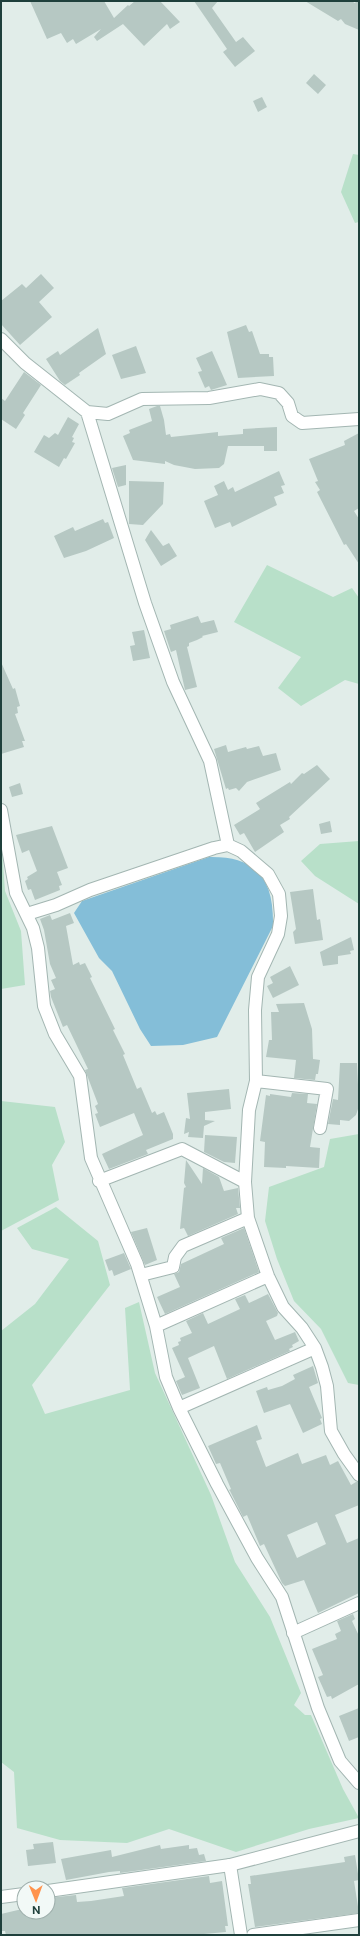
<svg xmlns="http://www.w3.org/2000/svg" width="360" height="1936" font-family="'Public Sans',sans-serif">
	<style>
		.green { fill: #b8e0c9 }
		.water { fill: #84bed8 }
		.building { fill: #b6c8c3; fill-rule: evenodd }
		.lines { fill: none; stroke-linecap: round; stroke-linejoin: round }
		.minor-casing { stroke: #a3b6b2; stroke-width: 14 }
		.tertiary-casing { stroke: #a3b6b2; stroke-width: 14 }
		.minor { stroke: #fff; stroke-width: 12 }
		.tertiary { stroke: #fff; stroke-width: 12 }
	</style>
	<rect width="100%" height="100%" fill="#e1ede9"/>
	<path class="green" d="M353,154L359,155V222L355,223L341,192Z
		M267,565L333,597L352,588L359,598V684L345,680L301,706L278,688L301,657L234,622Z
		M1,837L5,891L21,931L25,985L1,989Z
		M359,841V904L315,876L301,861L320,844Z
		M1,1101L55,1107L65,1142L52,1165L59,1200L1,1231Z
		M359,1134V1385L348,1383L321,1329L294,1301L277,1259L265,1221L269,1187L324,1167L330,1139Z
		M56,1207L98,1241L110,1285L32,1385L45,1414L130,1390L125,1308L139,1302L155,1373L211,1495L235,1562L270,1617L301,1693L294,1705L305,1715H311L343,1789L359,1818L309,1829L236,1852L169,1829L127,1843L60,1840L17,1828L14,1772L1,1762V1331L35,1304L69,1259L32,1249L17,1228Z"/>
	<path class="water" d="M209,857C258,856 274,880 273,926L217,1037L183,1045L151,1046L140,1029L112,971L99,958L74,913L82,901Z"/>
	<path class="building" d="M30,1H104L114,18L128,5L129,6L135,1H160L180,22L170,29L167,24L144,46L123,24L97,41L94,37L101,29L76,44L73,39L67,43L61,33L47,39Z
		M194,1H218L212,8L236,42L243,37L255,51L235,67L223,52L227,49Z
		M305,1H353L354,3L359,1V30L345,24L341,19L338,21Z
		M314,74L326,85L318,94L306,83Z
		M262,97L267,107L258,112L253,101Z
		M41,274L54,288L39,302L52,317L20,345L1,324V301L22,284L26,288Z
		M246,325L249,332L252,331L260,354H269V357H273L274,376L238,378L227,332Z
		M98,328L106,354L79,373L80,375L65,385L60,381L46,359L58,351L60,355Z
		M136,346L146,373L121,379L112,355Z
		M212,351L227,385L211,390L209,386L205,388L198,372L202,371L196,358Z
		M24,372L41,385L23,413L25,415L16,429L1,419V398L5,401Z
		M157,406H160L164,420L166,435L170,434L171,437L218,432V436L243,434V429L277,427V451H264V446H228L224,464L219,468L195,469L174,465L165,461V464L133,460L123,436L130,433L129,430L152,421L149,409Z
		M68,417L79,424L72,437L74,438L72,442L75,443L66,459L64,458L59,467L34,452L44,435L49,438L55,433L58,435Z
		M359,433V508L354,511L359,519V564L346,544L344,545L317,492L320,490L315,482L318,481L309,459L345,445L344,441Z
		M126,465V485L118,487L112,468Z
		M279,471L285,485L281,486L284,493L274,497L277,505L232,527L230,522L215,528L204,501L218,495L214,486L224,481L228,490L233,487L235,492Z
		M129,481L164,482L163,504L143,525L129,524Z
		M103,519L105,523L108,522L114,538L86,551L64,558L54,536L73,527L75,531Z
		M151,530L163,546L169,543L177,556L161,566L145,540Z
		M198,616L201,623L214,620L218,632L202,636L203,637L197,640L189,643V646L187,647L197,687L185,690L176,650L171,652L164,631L171,629L170,625Z
		M144,630L150,658L133,661L130,646L135,645L132,632Z
		M1,662L13,689L15,688L20,706L17,707L18,713L15,714L25,741H22L24,747L1,754Z
		M226,745L228,752L246,747L247,749L259,746L263,756L276,753L281,770L247,782L239,791L236,788L229,790L228,788L226,789L214,749Z
		M317,765L330,779L289,817L290,819L280,825L284,832L255,852L244,833L240,835L234,825L260,809L256,803L290,782L291,784L302,773L304,774Z
		M20,783L23,794L12,797L9,787Z
		M330,821L332,832L321,834L319,824Z
		M52,826L68,868L57,872L62,885L59,886L60,890L35,900L31,889L28,890L25,881L28,879L27,877L37,871L29,850L22,853L16,835Z
		M313,889L317,920L320,919L323,940L295,944L293,932L296,929L290,892Z
		M70,913L74,923L66,926L73,965L79,962L80,965L85,963L92,977L90,978L115,1029L113,1030L125,1054L123,1055L137,1089L141,1087L152,1113L155,1111L157,1115L164,1112L173,1134V1139L146,1150L148,1154L109,1169L102,1154L143,1135L134,1113L100,1127L95,1114L98,1113L95,1106L98,1104L85,1070L88,1069L67,1025L63,1027L51,997L50,991L55,989L51,980L56,978L50,964L44,930L40,919L50,915L52,920Z
		M351,937L354,950L350,951L351,954L338,956V964L323,966L320,952Z
		M290,966L299,985L273,998L267,986L273,983L270,977Z
		M304,1003L312,1029L313,1059L320,1060L318,1074H316L315,1080L294,1078L296,1060L266,1057L269,1040H272L271,1012H279L276,1004Z
		M340,1063H357L359,1106L356,1115L349,1121L340,1120V1125L328,1124L333,1099L338,1100Z
		M229,1089L231,1109L205,1112V1120L215,1121L204,1126L203,1138L188,1137L189,1132L184,1134L186,1118L190,1119L187,1093Z
		M292,1093L308,1094L307,1103L317,1104L310,1147L320,1148L319,1168L286,1166V1168L264,1167L265,1142L260,1141L266,1095L270,1096V1094L291,1097Z
		M205,1135L237,1137L235,1163L224,1162L204,1152Z
		M186,1160L202,1184L203,1168L219,1177L224,1191L238,1188L240,1208H236L238,1214L188,1236L184,1228L180,1229L184,1188L186,1187L184,1183Z
		M147,1228L157,1260L145,1265L131,1232Z
		M244,1228L259,1272L165,1314L157,1297L180,1287L174,1274L179,1272L181,1264L224,1244L221,1238Z
		M124,1253L131,1269L114,1276L112,1270L109,1271L105,1260Z
		M268,1294L278,1313L277,1316L266,1321L275,1340L295,1332L299,1341L292,1345L293,1347L289,1349L290,1351L227,1379L214,1346L188,1358L200,1388L182,1395L176,1381L185,1377L172,1348L179,1345L178,1342L181,1341L180,1338L192,1333L186,1321L203,1313L208,1324L240,1309L235,1299L245,1295L249,1303Z
		M313,1366L318,1383L309,1387L322,1418L320,1419L322,1424L303,1433L290,1404L264,1413L256,1391L267,1387L268,1390L282,1386L295,1379L293,1375Z
		M257,1425L262,1439L256,1441L266,1467L298,1453L302,1464L326,1455L330,1465L338,1461L351,1485L356,1482H359V1505L335,1515L347,1543L359,1538V1593L318,1613L304,1580L285,1586L282,1583L264,1544L260,1546L247,1515L243,1517L230,1491L229,1490L231,1489L220,1463L216,1464L208,1446ZM317,1522L326,1544L297,1558L287,1535Z
		M353,1614L355,1619L352,1621L359,1636V1684L332,1699L331,1696L327,1697L318,1677L323,1675L312,1649L337,1639L335,1634L341,1631L337,1621Z
		M359,1708V1737L349,1741L339,1716Z
		M53,1842L56,1863L28,1866L26,1850L34,1849L33,1844Z
		M160,1845L161,1849L189,1845V1849L197,1848L199,1855L204,1854L206,1861L120,1873V1871L109,1872L66,1880L61,1859L111,1850L112,1857Z
		M355,1855L359,1880L354,1881L359,1913L255,1927L248,1884H251L250,1876L345,1862L344,1857Z
		M209,1876L210,1883L222,1881L228,1926H225L226,1932L193,1935H6L5,1931H1V1914L18,1910H24V1912H48V1898L76,1895L77,1902L91,1901L124,1896L122,1888Z"/>
	<g class="lines">
		<defs>
			<path id="minor" d="M1,339L25,363L87,412L108,414L142,399L209,398L260,389L279,393L288,403L292,416L302,423L359,419
				M87,412L145,603L173,682L210,761L228,845
				M1,810L16,893L33,928L38,948L44,1006L55,1034L80,1076L91,1158L137,1264L156,1326L166,1377L179,1408L217,1484L257,1558L282,1597L318,1708L340,1761L359,1783
				M27,914L56,905L90,890L214,848L228,845L241,851L268,874L279,894L281,916L278,934L258,977L255,1010L256,1081L249,1110L245,1182L248,1218L268,1276L283,1307L302,1328L315,1348L322,1367L327,1386L331,1431L344,1454L359,1475
				M256,1081L327,1089L320,1128
				M99,1181L182,1149L245,1182
				M141,1275L173,1267L175,1257L183,1246L248,1218
				M156,1326L268,1276
				M179,1408L315,1348
				M293,1633L359,1603
				M48,1891L230,1865L359,1831
				M1,1897L24,1894
				M253,1935L359,1920"/>
			<path id="tertiary" d="M230,1865L241,1935"/>
		</defs>
		<use href="#minor" class="minor-casing"/>
		<use href="#tertiary" class="tertiary-casing"/>
		<use href="#minor" class="minor"/>
		<use href="#tertiary" class="tertiary"/>
	</g>
	<rect width="360" height="1936" fill="none" stroke="#1f403c" stroke-width="4"/>
	<g transform="translate(36 1900) rotate(179)"><circle r="19" fill="#f2f9f7" stroke="#9eafac"/>
	<path d="M0-3L7 15L0 10L-7 15Z" fill="#ff934d"/>
	<text y="-6" font-size="11" font-weight="bold" text-anchor="middle" fill="#1f403c">N</text>
	</g>
</svg>
